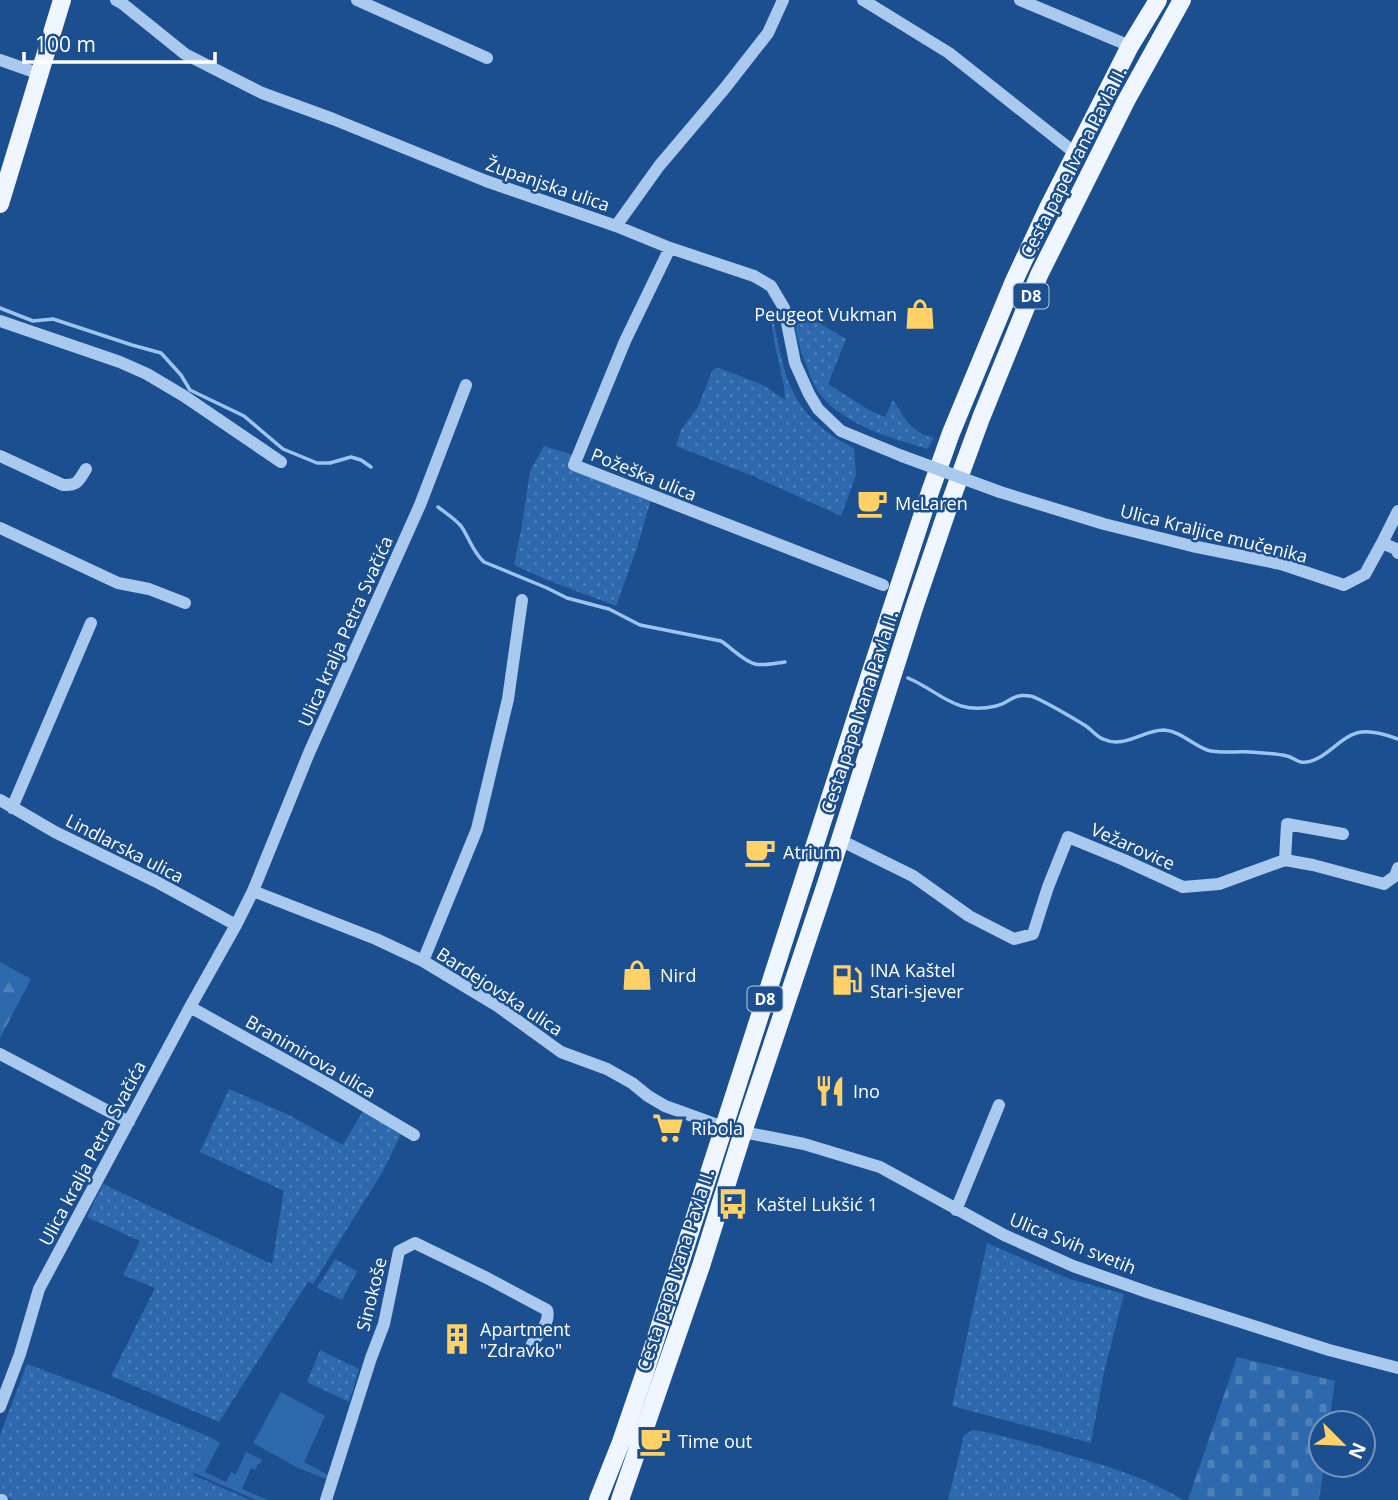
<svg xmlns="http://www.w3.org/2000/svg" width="1398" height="1500" font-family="'Open Sans',sans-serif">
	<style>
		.grass { fill: url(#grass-dots) }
		.forest { fill: url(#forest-firs) }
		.cemetery { fill: url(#cemetery-stones) }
		.garden { fill: #2e69ad }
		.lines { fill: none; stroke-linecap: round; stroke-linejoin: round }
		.stream { stroke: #9cc4f0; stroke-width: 3.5 }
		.minor { stroke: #a9c9ee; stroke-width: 12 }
		.major { stroke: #f0f6ff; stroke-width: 18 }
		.minor-bridge { stroke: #a9c9ee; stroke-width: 12 }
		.labels { text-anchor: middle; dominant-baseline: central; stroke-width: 5; stroke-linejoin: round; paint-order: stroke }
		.shield { fill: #1b4f8f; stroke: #bbcadd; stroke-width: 2 }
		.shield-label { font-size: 16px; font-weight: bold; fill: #fff }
		.street-label { font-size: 18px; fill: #fff; stroke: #1b4f8f }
		.poi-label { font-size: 18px; fill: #fff; stroke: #1b4f8f; text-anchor: start }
	</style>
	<defs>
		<pattern id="grass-dots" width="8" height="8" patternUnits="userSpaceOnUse" patternTransform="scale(1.75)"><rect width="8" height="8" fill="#2e69ad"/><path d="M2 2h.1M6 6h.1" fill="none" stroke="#4d80b9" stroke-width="1.8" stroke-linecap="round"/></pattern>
		<pattern id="forest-firs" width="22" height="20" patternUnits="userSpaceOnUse" patternTransform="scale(1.75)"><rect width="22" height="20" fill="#2e69ad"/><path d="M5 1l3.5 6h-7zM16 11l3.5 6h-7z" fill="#4d80b9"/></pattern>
		<pattern id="cemetery-stones" width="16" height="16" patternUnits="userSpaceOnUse" patternTransform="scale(1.75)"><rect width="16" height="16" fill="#2e69ad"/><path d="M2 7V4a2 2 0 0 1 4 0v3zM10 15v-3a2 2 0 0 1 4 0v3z" fill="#4d80b9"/></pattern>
	</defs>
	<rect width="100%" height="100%" fill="#1b4f8f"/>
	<path class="grass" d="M769,306C775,325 778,344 783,364C793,405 817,430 854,448L856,475L841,516L753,476L676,446L681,430L698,407L713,369L719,368L763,385L785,400L784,386L775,345Z
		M794,308L846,339L828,384L869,410L885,417L893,400C905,419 911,432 934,438L928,449C895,440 849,426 825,400C816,391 811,378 807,367C799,348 794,328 794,308Z
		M544,446L573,455V470L651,500L637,548L616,606L547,580L514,565L522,525L530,471Z
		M229,1089L289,1115L343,1145L363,1111L402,1132L383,1171L313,1284L308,1282L219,1422L111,1376L155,1288L123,1275L140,1241L87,1217L103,1184L272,1264L284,1191L200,1152Z
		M987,1243L1069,1279L1124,1294L1104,1372L1091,1443L952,1406Z
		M335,1259L357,1271L342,1300L317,1288Z
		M320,1350L359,1369L349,1402L307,1382Z
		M27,1364L105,1393L212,1438L193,1475L250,1500H13L0,1494V1435Z
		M973,1430C1003,1435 1032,1444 1062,1453C1104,1465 1146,1477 1183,1500H948L964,1435Z"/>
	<path class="forest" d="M0,962L31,979L0,1038Z"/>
	<path class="cemetery" d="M1237,1357L1335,1381L1329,1423H1321V1465H1324L1319,1500H1188Z"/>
	<path class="garden" d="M281,1392L325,1416L304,1462L330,1476L329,1480L298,1468L253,1443Z
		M212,1438L220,1443L205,1472L226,1482L231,1472L236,1474L246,1452L262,1460L260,1464H258L255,1470L251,1468L242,1489L268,1500H256L194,1473Z"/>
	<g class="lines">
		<path class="stream" d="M0,308L33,321L53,319L132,345L161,353L181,375L190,390L244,416L283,449L317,463H330L351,457L361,460L371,467
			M438,507C446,513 455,519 461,526C470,539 472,551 484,562L547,588L567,598L609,609L640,625L721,641C732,648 742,660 755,664C764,666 776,663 785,662
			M908,678C941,692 955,716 996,706C1010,703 1012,693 1030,696C1038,697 1078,721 1086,726C1092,730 1097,737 1103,739C1124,749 1143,730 1164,730C1180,731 1193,745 1207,750C1221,754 1235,751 1250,752C1261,753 1275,753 1287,756C1292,757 1296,761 1301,762C1323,765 1340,734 1362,732C1373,731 1387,735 1398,739"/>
		<path class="minor" d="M116,0L123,4L185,54L262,93L333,119L486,181L616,226L670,248L754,276L771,286L784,308L795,363L809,394L818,409L841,431L902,456
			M357,0L487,58
			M863,0L949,53L1075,153
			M1020,0L1130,46
			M0,60L40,74
			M616,226L659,166L725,88L768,33L783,0
			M670,248L625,341L574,465L883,585
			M0,321L120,362L147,374L184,396L281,462
			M0,456L63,485C78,486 79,480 86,469
			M1000,492L1104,524L1192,546L1281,564L1344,585L1365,574L1382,543L1396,549L1398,553
			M0,528L118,583L149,589L185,603
			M1382,543L1398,511
			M0,800L55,832L155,881L236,925
			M12,808L91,623
			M840,840L913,876L969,916L1014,939L1033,934L1048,887L1068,837L1124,860L1183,887L1219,884L1285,860L1287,824L1343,834
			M1285,860L1313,865L1384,884L1395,876L1398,868
			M253,891L376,939L423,961L496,1005L561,1052L607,1069L632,1083L648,1096L665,1106L723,1127
			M423,961L477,829L508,699L522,600
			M190,1007L328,1084L414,1135
			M0,1054L129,1122
			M743,1132L804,1144L880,1167L1004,1235L1073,1266L1150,1293L1329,1350L1398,1368
			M956,1210L999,1105
			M0,1407L20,1354L39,1289L190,1007L236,925L253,891L309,753L420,505L466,385
			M0,1500H2
			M326,1500L371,1358L384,1324L399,1251L415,1243L487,1278L547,1310C551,1322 538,1334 532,1344"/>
		<path class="major" d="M0,204L62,0
			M598,1500L621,1442L644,1375L859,708L930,492L951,433L1014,281L1048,208L1130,46L1158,0
			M620,1500L701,1266L743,1132L826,884L914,608L947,511L981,418L1039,275L1126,101L1182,0"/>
		<path class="minor-bridge" d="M902,456L1000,492"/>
	</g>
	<defs>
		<symbol id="shop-bare" viewBox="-9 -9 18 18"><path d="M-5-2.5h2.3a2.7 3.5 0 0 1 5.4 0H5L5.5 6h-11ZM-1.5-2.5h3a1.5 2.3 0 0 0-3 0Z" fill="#ffd166" stroke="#1b4f8f" stroke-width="2.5" paint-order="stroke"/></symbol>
		<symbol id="cafe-bare" viewBox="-9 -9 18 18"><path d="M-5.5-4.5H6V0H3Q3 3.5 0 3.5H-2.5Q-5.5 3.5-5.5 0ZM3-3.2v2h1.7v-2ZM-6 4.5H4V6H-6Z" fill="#ffd166" stroke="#1b4f8f" stroke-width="2.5" paint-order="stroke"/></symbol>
		<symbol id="fuel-bare" viewBox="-9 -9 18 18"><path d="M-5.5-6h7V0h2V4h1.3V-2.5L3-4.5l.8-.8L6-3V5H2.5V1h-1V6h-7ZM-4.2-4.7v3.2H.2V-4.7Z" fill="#ffd166" stroke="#1b4f8f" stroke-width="2.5" paint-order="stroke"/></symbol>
		<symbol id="restaurant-bare" viewBox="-9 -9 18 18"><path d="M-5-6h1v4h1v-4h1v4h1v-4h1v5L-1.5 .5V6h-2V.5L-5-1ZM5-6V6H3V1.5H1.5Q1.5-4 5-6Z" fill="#ffd166" stroke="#1b4f8f" stroke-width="2.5" paint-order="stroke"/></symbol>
		<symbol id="supermarket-bare" viewBox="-9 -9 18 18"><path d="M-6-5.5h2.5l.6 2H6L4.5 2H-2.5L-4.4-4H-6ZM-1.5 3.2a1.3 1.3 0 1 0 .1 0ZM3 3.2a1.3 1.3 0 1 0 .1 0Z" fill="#ffd166" stroke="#1b4f8f" stroke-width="2.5" paint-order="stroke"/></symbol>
		<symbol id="bus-bare" viewBox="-9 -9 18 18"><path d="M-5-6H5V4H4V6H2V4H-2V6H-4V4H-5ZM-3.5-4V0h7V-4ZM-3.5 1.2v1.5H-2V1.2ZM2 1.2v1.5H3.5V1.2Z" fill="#ffd166" stroke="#1b4f8f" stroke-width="2.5" paint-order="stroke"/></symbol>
		<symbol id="building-bare" viewBox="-9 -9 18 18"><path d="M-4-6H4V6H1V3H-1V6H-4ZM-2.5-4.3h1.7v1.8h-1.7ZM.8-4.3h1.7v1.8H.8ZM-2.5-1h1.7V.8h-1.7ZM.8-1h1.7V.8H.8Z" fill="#ffd166" stroke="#1b4f8f" stroke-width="2.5" paint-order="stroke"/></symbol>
	</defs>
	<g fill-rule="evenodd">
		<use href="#shop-bare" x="898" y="292" width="44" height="44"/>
		<use href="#cafe-bare" x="850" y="481" width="44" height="44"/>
		<use href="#cafe-bare" x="738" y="830" width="44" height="44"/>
		<use href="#shop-bare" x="615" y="953" width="44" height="44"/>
		<use href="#fuel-bare" x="825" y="958" width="44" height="44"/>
		<use href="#restaurant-bare" x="808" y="1069" width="44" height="44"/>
		<use href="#supermarket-bare" x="646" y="1106" width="44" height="44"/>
		<use href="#bus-bare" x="711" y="1182" width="44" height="44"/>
		<use href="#building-bare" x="435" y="1317" width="44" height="44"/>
		<use href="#cafe-bare" x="633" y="1419" width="44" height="44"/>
	</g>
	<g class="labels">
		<g class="shield">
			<rect x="1013.5" y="283.5" width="35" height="25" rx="5"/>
			<rect x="747.5" y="986.5" width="35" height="25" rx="5"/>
		</g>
		<g class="shield-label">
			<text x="1031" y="296">D8</text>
			<text x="765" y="999">D8</text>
		</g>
		<g class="street-label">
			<text transform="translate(1073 162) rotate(-63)">Cesta pape Ivana Pavla II.</text>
			<text transform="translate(548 184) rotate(19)">Županjska ulica</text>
			<text transform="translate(644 474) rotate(22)">Požeška ulica</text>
			<text transform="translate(1214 533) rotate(14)">Ulica Kraljice mučenika</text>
			<text transform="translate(345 631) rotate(-66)">Ulica kralja Petra Svačića</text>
			<text transform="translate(859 712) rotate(-72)">Cesta pape Ivana Pavla II.</text>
			<text transform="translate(1133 846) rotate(24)">Vežarovice</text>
			<text transform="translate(125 848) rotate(27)">Lindlarska ulica</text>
			<text transform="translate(500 991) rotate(33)">Bardejovska ulica</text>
			<text transform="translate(311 1056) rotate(30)">Branimirova ulica</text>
			<text transform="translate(92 1153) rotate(-62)">Ulica kralja Petra Svačića</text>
			<text transform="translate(1073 1243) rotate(22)">Ulica Svih svetih</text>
			<text transform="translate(675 1270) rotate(-72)">Cesta pape Ivana Pavla II.</text>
			<text transform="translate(371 1294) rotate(-76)">Sinokoše</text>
		</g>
		<g class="poi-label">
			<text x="897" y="314" text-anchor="end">Peugeot Vukman</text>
			<text x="895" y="503">McLaren</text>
			<text x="783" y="852">Atrium</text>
			<text x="870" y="970">INA Kaštel<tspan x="870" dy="21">Stari-sjever</tspan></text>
			<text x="660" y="975">Nird</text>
			<text x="853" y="1091">Ino</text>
			<text x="691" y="1128">Ribola</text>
			<text x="756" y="1204">Kaštel Lukšić 1</text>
			<text x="480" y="1329">Apartment<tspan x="480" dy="21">"Zdravko"</tspan></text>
			<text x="678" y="1441">Time out</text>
		</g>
	</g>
	<g transform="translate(1342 1444) rotate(114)"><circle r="33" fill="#1b4f8f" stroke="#7695bc" stroke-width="2"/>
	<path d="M0-5L12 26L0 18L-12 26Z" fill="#ffd166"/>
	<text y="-10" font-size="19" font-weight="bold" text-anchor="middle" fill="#ffffff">N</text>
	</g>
	<path d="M24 52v10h191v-10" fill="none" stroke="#ffffff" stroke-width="3.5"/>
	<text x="35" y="52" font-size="21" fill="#ffffff" stroke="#1b4f8f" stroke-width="5" paint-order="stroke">100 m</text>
</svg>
